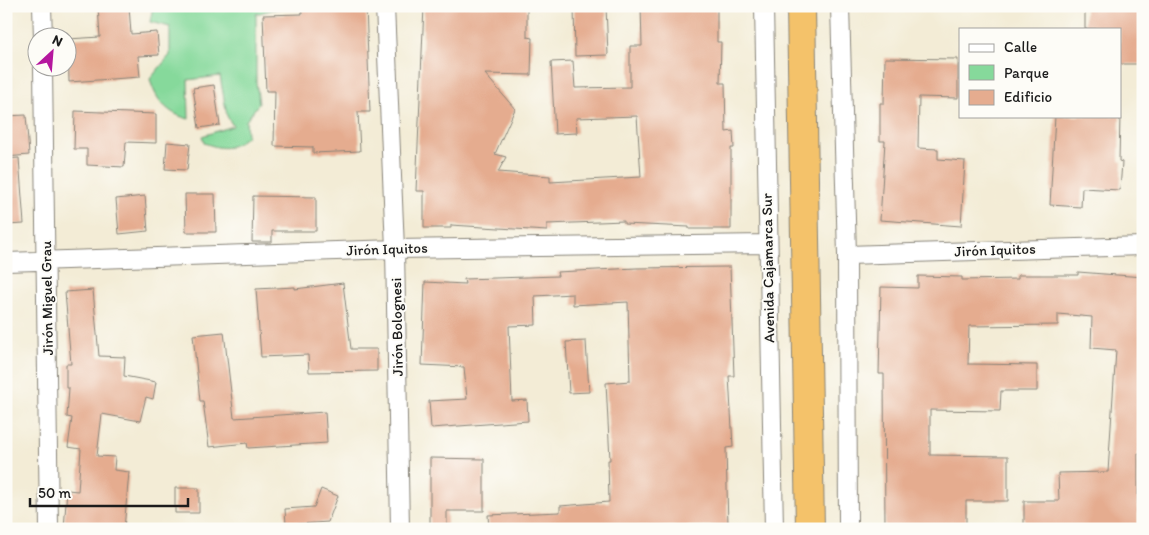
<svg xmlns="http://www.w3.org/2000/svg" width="1149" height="535" font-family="Itim,sans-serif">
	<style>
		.green { fill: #86d99b; stroke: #517a5c }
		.building { fill: #e5ac8f }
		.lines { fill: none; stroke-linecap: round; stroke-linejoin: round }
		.minor-casing { stroke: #888479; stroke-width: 20 }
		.trunk-casing { stroke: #888479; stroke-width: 30 }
		.minor { stroke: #fff; stroke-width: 18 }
		.trunk { stroke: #f4c26a; stroke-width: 28 }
		.labels { text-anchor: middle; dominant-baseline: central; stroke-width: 4; stroke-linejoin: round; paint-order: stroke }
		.street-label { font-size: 15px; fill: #1c1c1c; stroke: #fdfcf7 }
	</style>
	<rect width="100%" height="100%" fill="#fdfcf7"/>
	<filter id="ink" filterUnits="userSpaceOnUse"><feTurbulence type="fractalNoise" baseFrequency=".02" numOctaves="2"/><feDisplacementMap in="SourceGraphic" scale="10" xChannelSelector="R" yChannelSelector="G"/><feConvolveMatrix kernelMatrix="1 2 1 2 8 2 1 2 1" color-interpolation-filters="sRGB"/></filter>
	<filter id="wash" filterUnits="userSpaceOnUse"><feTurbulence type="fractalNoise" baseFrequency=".0096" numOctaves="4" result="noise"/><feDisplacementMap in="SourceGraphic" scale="20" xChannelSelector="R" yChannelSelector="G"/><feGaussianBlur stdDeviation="1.12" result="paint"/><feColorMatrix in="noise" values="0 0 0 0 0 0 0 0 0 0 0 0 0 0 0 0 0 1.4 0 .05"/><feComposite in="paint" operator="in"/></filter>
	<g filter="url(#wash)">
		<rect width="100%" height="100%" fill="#f3ecd6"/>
		<path class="green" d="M153,6H286L256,14V82L259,103L246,121L247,136C230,150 224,150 204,143L202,136L233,126L227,116L220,76L188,80L189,119C167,114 155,99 150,79L170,55V27L150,22Z"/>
		<g id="blocks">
			<path class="building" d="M98,6H129L131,34L157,32L159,55L138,56L140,77L69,82L68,39L100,37Z
				M301,6H366L370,112H358L360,151L313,153V147L274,146L275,91H266L263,15L302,14Z
				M424,6H527V37L532,38L531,75L485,74L515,109L495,154L506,157L498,172L550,176V182L641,177L637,116L576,118L577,133L555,134L551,62L573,61L575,88L630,87V46H642L641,6H717V42H721L720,83H725L726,132L733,131L734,148H731V229H689V227L624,224V221L547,224V231L451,225V228H424V191H416Z
				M574,6H606L608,55L575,56Z
				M1085,6H1143V64H1120V29H1085Z
				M885,58L958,59V98L919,97L918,148L938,149V159L965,161L961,226L880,220L885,141H880V103H884Z
				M214,85L220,125L199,128L193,88Z
				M75,111L156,114V143L126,142L124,167L87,165V149H74Z
				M26,115L29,155L6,157V116Z
				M1055,116H1120L1119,161L1122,162L1120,190L1082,188L1081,207L1050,205Z
				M167,142L190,144L187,170L165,169Z
				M19,158L24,224L6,225V159Z
				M185,194H215L216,232H186Z
				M145,196L148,231L119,234L116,199Z
				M253,196L316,197V231H272V242H252Z
				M730,267L734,376H729L733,447L726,448L728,526L489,529L488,515L560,512V506L609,502L608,460H610L606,383L630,381L628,302L573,305V294L535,296L536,325L509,326L512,401L527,400L528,421L431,428L429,401L467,399L464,367L422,365L425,282L465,284L464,279L558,276L557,272L636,268Z
				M1078,272L1143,277V454L1138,453V529H1024V501H1059L1058,473L1108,472L1116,350L1091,348L1092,317L1058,314V325L969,326L968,364L1037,365V391H1001L1000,411L930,410V455L1008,456V501H966V529H885L884,374H879L881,287L918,288V276L962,277V280L1018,279V275H1078Z
				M343,283L351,349H377V371L309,372L308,355L261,357L256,289L295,287V289Z
				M93,290L99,356L125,357L124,376L156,382L153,399L146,397L140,421L102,414L97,456L115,457L114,470L129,472L124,529L64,528L67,490L78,491L81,449L68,447L72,418L67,417L69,388H66V364H71L65,292Z
				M224,332L234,418L325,412L327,443L248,448L247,443L209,447L203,401H200L193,335Z
				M586,341L589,392L569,393L566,342Z
				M430,458L484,459V511H447V529H430Z
				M175,488H199V513H175Z
				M321,489L338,496L328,522L286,525L285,509L314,507Z"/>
		</g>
	</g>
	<g filter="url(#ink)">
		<use href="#blocks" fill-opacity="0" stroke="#888479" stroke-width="1"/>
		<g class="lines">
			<defs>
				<path id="minor" d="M42,6L43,38
					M385,6L395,249L400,529
					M764,6L774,529
					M840,6L847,255L848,529
					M43,68L49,529
					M847,255L1143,246
					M6,262L395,249L767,244"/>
				<path id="trunk" d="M801,6L810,529"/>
			</defs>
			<use href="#minor" class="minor-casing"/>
			<use href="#trunk" class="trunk-casing"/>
			<use href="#minor" class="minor"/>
			<use href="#trunk" class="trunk"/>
		</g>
	</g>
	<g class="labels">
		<g class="street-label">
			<text transform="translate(387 249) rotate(-2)">Jirón Iquitos</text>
			<text transform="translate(995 250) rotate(-2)">Jirón Iquitos</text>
			<text transform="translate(768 268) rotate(-91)">Avenida Cajamarca Sur</text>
			<text transform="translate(47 298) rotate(-91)">Jirón Miguel Grau</text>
			<text transform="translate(397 327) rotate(-91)">Jirón Bolognesi</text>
		</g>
	</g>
	<rect width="1149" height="535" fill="none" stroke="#fdfcf7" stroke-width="25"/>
	<rect x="959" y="28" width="162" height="90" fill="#fdfcf7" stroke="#a3a29f"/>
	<rect x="969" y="44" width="25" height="8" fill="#ffffff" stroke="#a3a29f"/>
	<text x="1004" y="52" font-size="15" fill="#1c1c1c">Calle</text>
	<rect x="969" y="65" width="25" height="15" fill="#86d99b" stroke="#a3a29f"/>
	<text x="1004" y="78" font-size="15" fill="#1c1c1c">Parque</text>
	<rect x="969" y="90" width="25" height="15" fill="#e5ac8f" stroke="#a3a29f"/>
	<text x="1004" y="102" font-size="15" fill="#1c1c1c">Edificio</text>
	<g transform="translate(52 52) rotate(26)"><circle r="24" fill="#fdfcf7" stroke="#a3a29f"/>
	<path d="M0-4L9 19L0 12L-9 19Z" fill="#b5179e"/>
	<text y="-8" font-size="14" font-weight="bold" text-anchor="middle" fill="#1c1c1c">N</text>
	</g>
	<path d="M30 498v8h158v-8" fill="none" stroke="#1c1c1c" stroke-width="2.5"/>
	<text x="38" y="498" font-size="15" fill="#1c1c1c" stroke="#fdfcf7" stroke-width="4" paint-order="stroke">50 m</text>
</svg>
